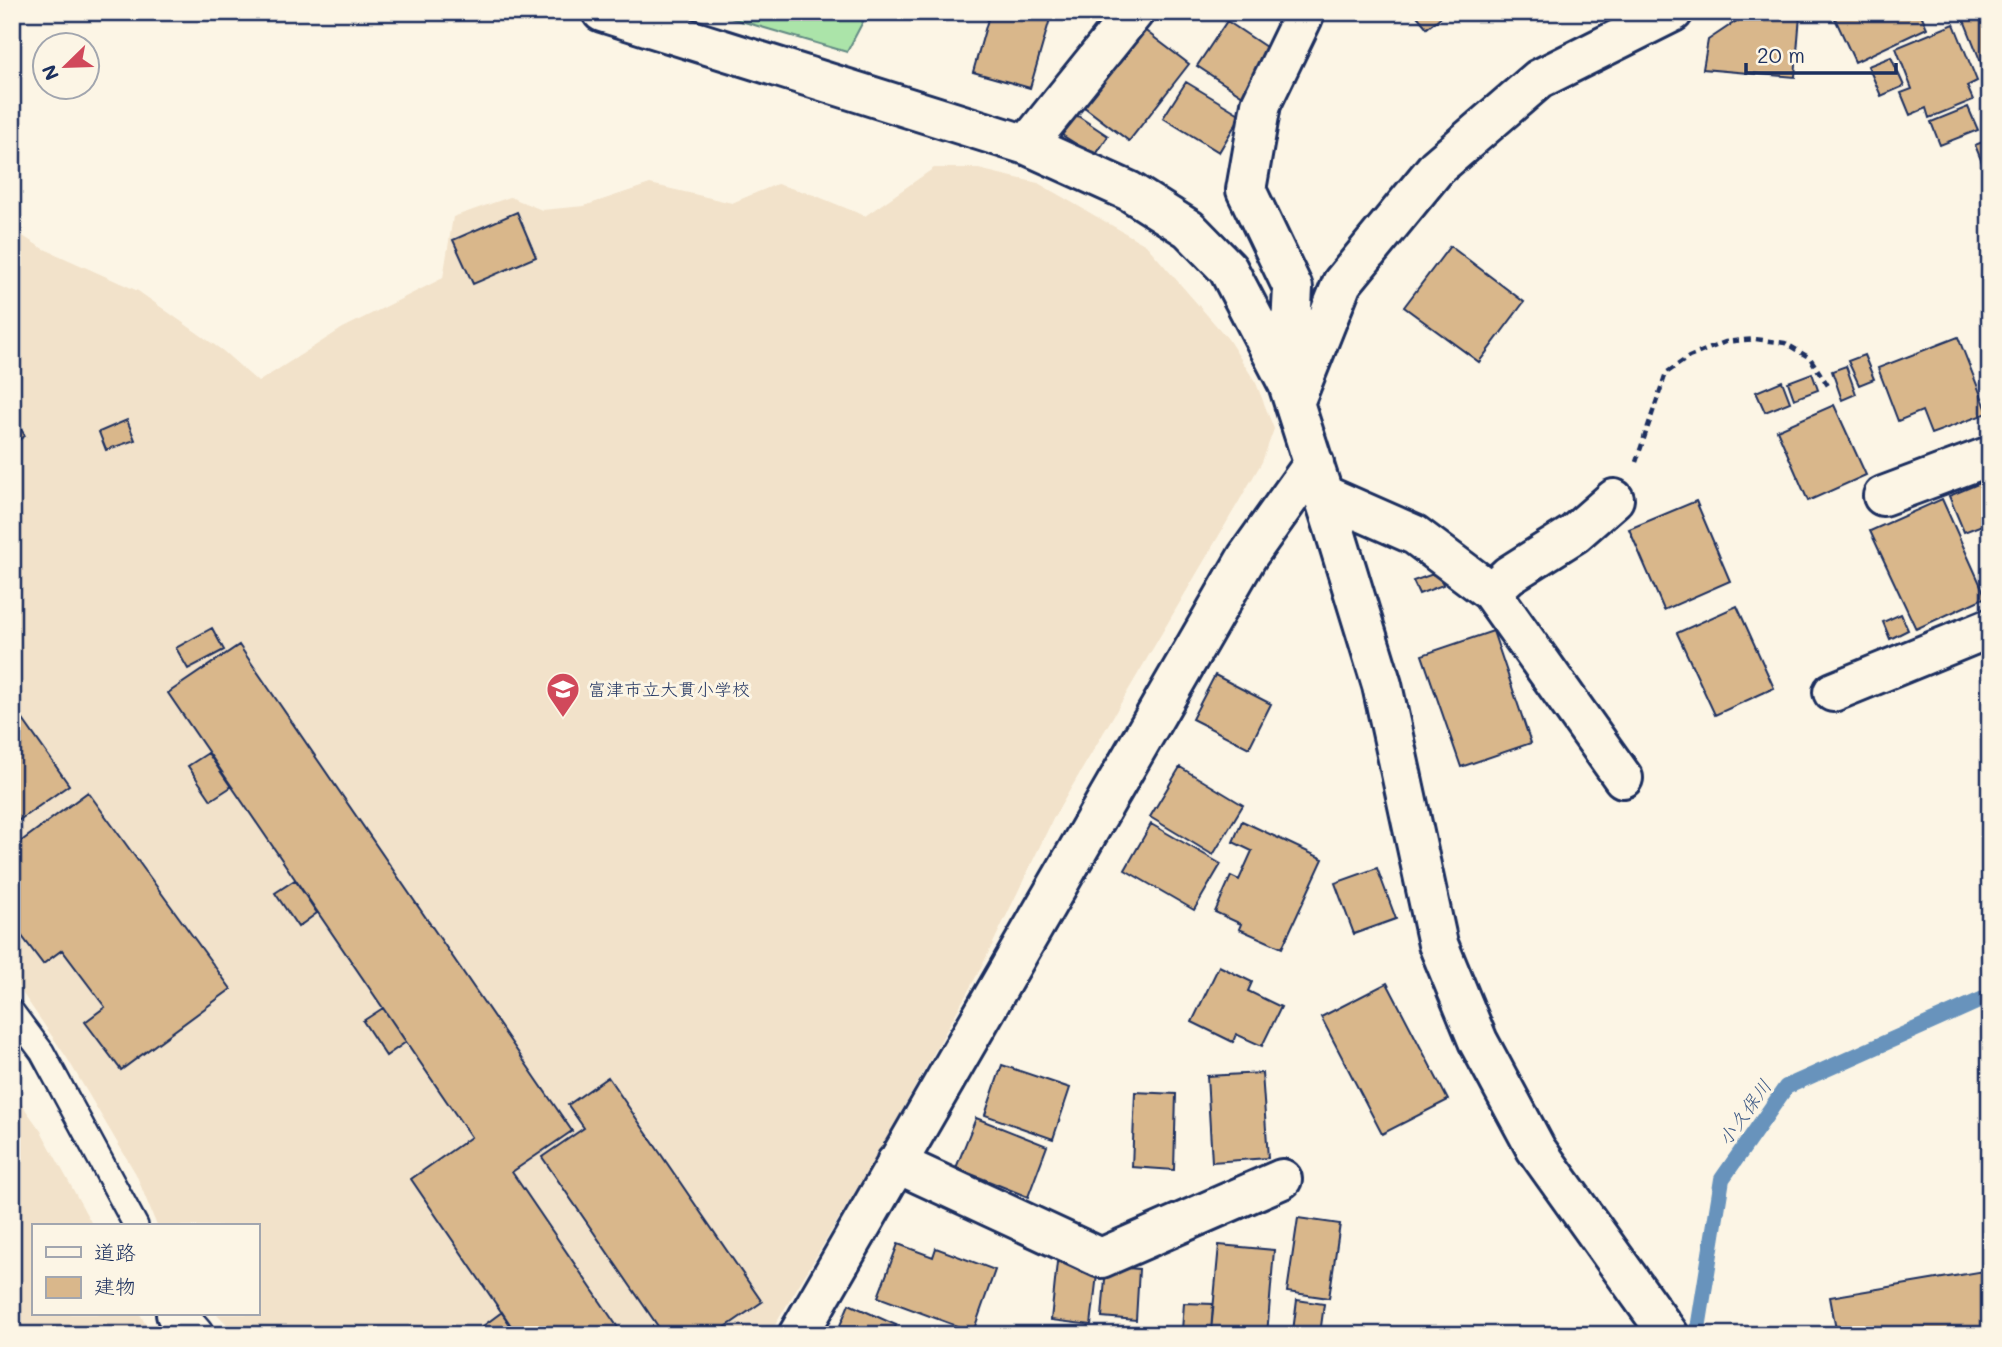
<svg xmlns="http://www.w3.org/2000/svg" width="2002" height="1347" font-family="Mali,'Klee One',sans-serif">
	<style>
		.built { fill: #f2e2ca }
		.green { fill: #abe4a9; stroke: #638a84; stroke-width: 2 }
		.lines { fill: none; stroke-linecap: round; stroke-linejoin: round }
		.stream { stroke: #6793bc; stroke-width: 16 }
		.building { fill: #d9b78b; stroke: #1b2f5e; stroke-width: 2 }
		.lane-casing { stroke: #1b2f5e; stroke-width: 28 }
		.street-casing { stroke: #1b2f5e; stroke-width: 44 }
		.path { stroke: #1b2f5e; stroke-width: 4.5; stroke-dasharray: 7 5; stroke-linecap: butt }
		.lane { stroke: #fcf5e5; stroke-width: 23 }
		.street { stroke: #fcf5e5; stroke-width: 38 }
		.labels { text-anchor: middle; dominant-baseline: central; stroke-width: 6; stroke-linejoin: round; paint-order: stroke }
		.poi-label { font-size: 18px; fill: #1b2f5e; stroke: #fcf5e5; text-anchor: start }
		.water-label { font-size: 19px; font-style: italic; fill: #3b5885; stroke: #fcf5e5 }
	</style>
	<rect width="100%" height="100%" fill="#fcf5e5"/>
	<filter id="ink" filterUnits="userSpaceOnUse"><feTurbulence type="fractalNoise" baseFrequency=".0143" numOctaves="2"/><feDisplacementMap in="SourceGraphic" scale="14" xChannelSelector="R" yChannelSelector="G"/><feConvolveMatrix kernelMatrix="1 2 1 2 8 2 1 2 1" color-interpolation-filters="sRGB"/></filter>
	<g filter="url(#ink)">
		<path class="built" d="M934,168H974L1038,183L1146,245L1228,339L1256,383L1274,429L1262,462L1053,819L982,966L883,1145L769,1335H237L217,1314H257V1226H157L136,1174L67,1058L12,978V229L40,247L138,291L223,351L258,382L343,328L443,278L453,217L510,197L542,210L584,206L650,184L732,203L777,184L814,195L865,216Z
			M12,1091L41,1131L93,1226H33V1314H140L151,1335H12Z"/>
		<path class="green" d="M710,12H868L847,52Z"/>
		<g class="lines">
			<path class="stream" d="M1697,1335L1722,1179L1786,1087L1990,996"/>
		</g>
		<path class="building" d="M990,12H1052L1030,88L973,72Z
			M1414,12H1447L1427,28Z
			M1832,12H1920L1927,28L1855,62Z
			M1970,12H1990L1988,80L1962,15Z
			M1800,15L1795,77L1703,69L1708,40L1738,20Z
			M1227,21L1275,53L1246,98L1197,66Z
			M1954,24L1977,81L1967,86L1973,100L1929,118L1926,108L1910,115L1901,93L1912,89L1896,48Z
			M1143,29L1189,64L1129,141L1083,106Z
			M1891,57L1904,86L1881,96L1868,66Z
			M1186,82L1241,115L1219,152L1163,118Z
			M1968,107L1978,130L1940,145L1931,122Z
			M1075,114L1108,136L1095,156L1062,135Z
			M1990,139V182L1975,145Z
			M517,212L536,257L473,284L453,240Z
			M1450,246L1524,302L1479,362L1404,307Z
			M1958,337L1988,413L1931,434L1922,411L1898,421L1878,368Z
			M1864,355L1874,379L1859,385L1848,361Z
			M1846,366L1856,394L1842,400L1832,371Z
			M1812,373L1818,390L1794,399L1788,382Z
			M1782,381L1790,402L1765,412L1756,392Z
			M1834,405L1866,475L1808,501L1777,430Z
			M12,414L25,436L12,444Z
			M127,420L135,440L106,450L99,432Z
			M1990,479V522L1964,532L1949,496Z
			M1942,499L1986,597L1916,629L1870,531Z
			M1696,501L1730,581L1664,610L1629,529Z
			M1439,572L1443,585L1419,594L1413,581Z
			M1737,606L1774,688L1715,715L1677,633Z
			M1901,614L1908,630L1890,639L1883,622Z
			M212,628L224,650L188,669L176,648Z
			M1493,631L1531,743L1461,767L1422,655Z
			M239,645L572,1131L512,1172L623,1335H517L411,1179L471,1137L168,693Z
			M1215,675L1271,704L1249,748L1192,719Z
			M12,704L69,785L12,825Z
			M208,753L231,787L211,800L188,766Z
			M1180,767L1243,805L1213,855L1150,817Z
			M88,792L231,989L121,1070L85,1022L105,1007L62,950L43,964L12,923V848Z
			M1242,821L1323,859L1282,948L1239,929L1241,924L1215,912L1231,876L1239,880L1252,851L1233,842Z
			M1151,824L1221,864L1194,910L1125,870Z
			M1377,868L1396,919L1354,934L1335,883Z
			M295,880L317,913L298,927L275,893Z
			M1219,966L1252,982L1248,991L1281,1007L1262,1046L1236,1034L1233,1042L1192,1022Z
			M1387,983L1448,1100L1382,1134L1321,1017Z
			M383,1008L406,1042L386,1056L363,1021Z
			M1002,1065L1070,1088L1053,1139L985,1115Z
			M1262,1073L1268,1158L1212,1162L1207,1076Z
			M608,1077L762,1302L714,1335H664L542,1157L584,1128L568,1105Z
			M1135,1092L1176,1094L1174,1170L1132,1167Z
			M976,1118L1047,1146L1028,1197L956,1168Z
			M1298,1218L1340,1224L1329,1298L1287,1292Z
			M898,1244L933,1257L936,1248L995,1270L973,1332L878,1297Z
			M1219,1245L1274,1250L1267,1335L1211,1332Z
			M1057,1262L1098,1266L1091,1325L1051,1320Z
			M1106,1266L1139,1269L1136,1320L1102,1317Z
			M1990,1270V1335H1837L1830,1297Z
			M1297,1300L1324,1304L1320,1334L1293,1331Z
			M1184,1303L1213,1304L1211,1332L1182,1330Z
			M849,1304L896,1325L892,1335H836Z
			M502,1312L517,1335H488L483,1326Z"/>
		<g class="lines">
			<defs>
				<path id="lane" d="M12,1012L42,1052L136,1226"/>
				<path id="street" d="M602,12L1027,145L1129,191L1189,229L1228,269L1288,384L1334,528L1382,685L1438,944L1478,1041L1536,1149L1669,1335
					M1027,145L1134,12
					M1288,382L1293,288L1246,190L1261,104L1303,17L1300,12
					M1294,403L1342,283L1437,167L1539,79L1673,12
					M1324,495L1415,535L1491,592L1623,778
					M1883,496L1990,456
					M1491,592L1509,575L1574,534L1614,499
					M1833,692L1990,628
					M896,1163L1101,1258L1282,1179
					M176,1314L194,1335
					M798,1335L1247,557L1314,463"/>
			</defs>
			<use href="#lane" class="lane-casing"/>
			<use href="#street" class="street-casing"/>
			<path class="path" d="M1636,462L1666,373L1689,357L1725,342L1755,339L1785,343L1810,358L1829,387"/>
			<use href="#lane" class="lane"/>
			<use href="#street" class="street"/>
		</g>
	</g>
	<defs>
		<symbol id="school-pin" viewBox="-11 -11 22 30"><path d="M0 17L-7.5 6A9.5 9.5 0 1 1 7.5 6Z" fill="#d1495b" stroke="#fcf5e5"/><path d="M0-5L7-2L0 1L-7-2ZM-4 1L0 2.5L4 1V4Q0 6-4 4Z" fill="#fff"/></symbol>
	</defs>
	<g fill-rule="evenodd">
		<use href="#school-pin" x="544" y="670" width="38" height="52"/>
	</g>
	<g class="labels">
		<g class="poi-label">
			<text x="588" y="689">富津市立大貫小学校</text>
		</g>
		<g class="water-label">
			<text transform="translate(1744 1112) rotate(-54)">小久保川</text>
		</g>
	</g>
	<rect width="2002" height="1347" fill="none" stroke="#fcf5e5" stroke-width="42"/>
	<rect x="21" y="21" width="1960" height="1305" fill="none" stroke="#1b2f5e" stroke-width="2.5" filter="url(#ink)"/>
	<rect x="32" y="1224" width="228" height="91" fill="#fcf5e5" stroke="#a2a6af" stroke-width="2"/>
	<rect x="46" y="1247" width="35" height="10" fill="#fcf5e5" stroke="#a2a6af" stroke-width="2"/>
	<text x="94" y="1260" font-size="21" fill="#1b2f5e">道路</text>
	<rect x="46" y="1277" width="35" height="21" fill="#d9b78b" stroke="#a2a6af" stroke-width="2"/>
	<text x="94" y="1294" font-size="21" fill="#1b2f5e">建物</text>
	<g transform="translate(66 66) rotate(247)"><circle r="33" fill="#fcf5e5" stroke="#a2a6af" stroke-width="2"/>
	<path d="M0-5L12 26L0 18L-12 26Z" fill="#d1495b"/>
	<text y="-10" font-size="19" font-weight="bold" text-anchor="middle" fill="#1b2f5e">N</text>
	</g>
	<path d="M1746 63v10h150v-10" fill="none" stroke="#1b2f5e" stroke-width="3.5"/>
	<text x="1757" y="63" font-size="21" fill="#1b2f5e" stroke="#fcf5e5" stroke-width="5" paint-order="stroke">20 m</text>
</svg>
